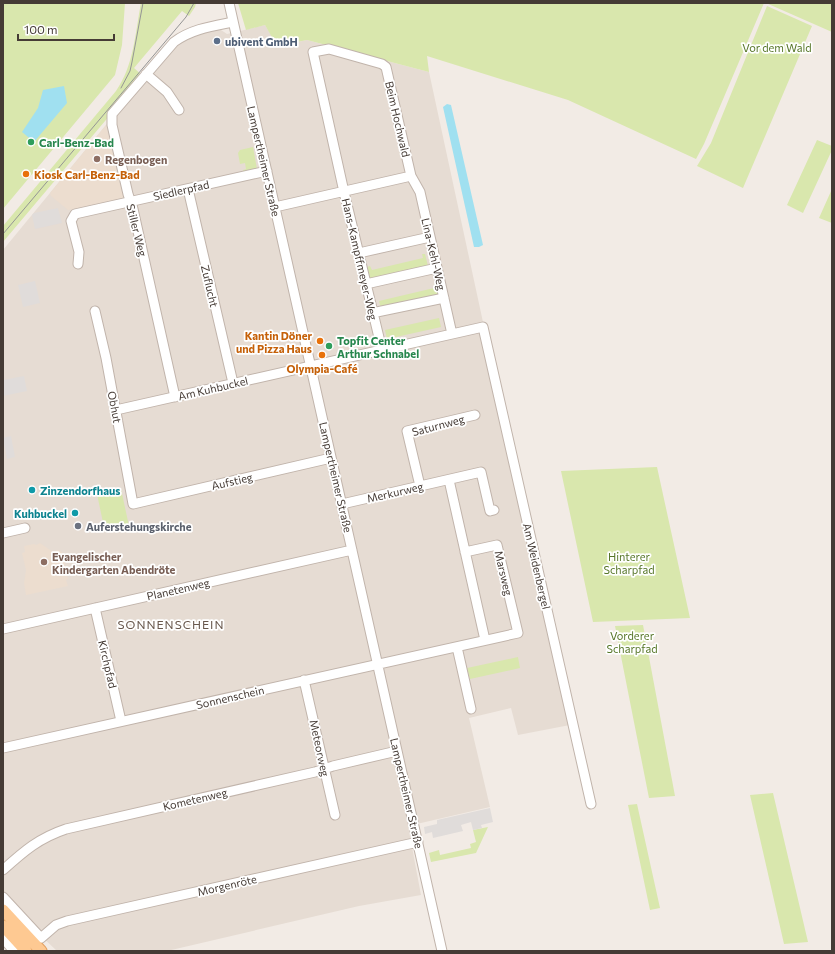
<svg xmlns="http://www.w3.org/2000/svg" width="835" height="954" font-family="Commissioner,sans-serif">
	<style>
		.residential { fill: #e6dcd3 }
		.education { fill: #ecddcf }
		.green { fill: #d9e7ad }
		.parking { fill: #e0dcda }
		.water { fill: #a0e0f0 }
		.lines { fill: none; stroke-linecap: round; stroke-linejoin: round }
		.minor-casing { stroke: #c1b4ab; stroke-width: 11 }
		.major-casing { stroke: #e3a162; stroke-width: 13 }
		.minor { stroke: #fff; stroke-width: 9 }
		.major { stroke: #fec992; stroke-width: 11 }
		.tram { stroke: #959595; stroke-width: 1 }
		.service-dot { fill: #5c6f8a; stroke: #fff; stroke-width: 1.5 }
		.leisure-dot { fill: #2e9e5b; stroke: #fff; stroke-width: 1.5 }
		.education-dot { fill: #8d6e63; stroke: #fff; stroke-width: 1.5 }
		.food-dot { fill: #e8710a; stroke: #fff; stroke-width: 1.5 }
		.culture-dot { fill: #0f9aa8; stroke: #fff; stroke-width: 1.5 }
		.worship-dot { fill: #6b7280; stroke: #fff; stroke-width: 1.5 }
		.labels { text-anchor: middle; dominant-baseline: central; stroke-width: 3.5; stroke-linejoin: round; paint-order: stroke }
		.service-label { font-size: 11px; font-weight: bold; fill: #4e5e75; stroke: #fff; text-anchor: start }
		.park-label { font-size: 11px; fill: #567628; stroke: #fff }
		.street-label { font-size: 11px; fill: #453b35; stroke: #fff }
		.leisure-label { font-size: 11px; font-weight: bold; fill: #27864d; stroke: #fff; text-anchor: start }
		.education-label { font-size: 11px; font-weight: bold; fill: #785e54; stroke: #fff; text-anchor: start }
		.food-label { font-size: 11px; font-weight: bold; fill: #c56008; stroke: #fff; text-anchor: start }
		.culture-label { font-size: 11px; font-weight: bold; fill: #0d838f; stroke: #fff; text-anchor: start }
		.worship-label { font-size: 11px; font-weight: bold; fill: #5b616d; stroke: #fff; text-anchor: start }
		.neighbourhood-label { font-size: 12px; letter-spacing: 1px; fill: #68574c; stroke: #fff }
	</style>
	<rect width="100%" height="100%" fill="#f2ebe5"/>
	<path class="residential" d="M265,25L278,46L307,40L429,72L570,725L518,735L511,708L469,718L490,807L408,826L421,895L359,906L167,951H57L38,933L3,894V250L106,125L180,40L218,28L227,34Z"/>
	<path class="education" d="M106,125L123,197L121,199L68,210L51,196L50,193Z
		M40,543L53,552L59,550L62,552L68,579L66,580L68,586L26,595L24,583L26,570L22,553L25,552L24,546L34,544L36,545Z"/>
	<path class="green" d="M3,3H125L122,45L115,75L3,209Z
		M141,3H196L195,7L189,16L182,11L134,68L143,76L3,242V226L116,91C134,65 135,34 141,3Z
		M238,3H764L704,144L696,159L568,100L427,56L429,72L307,40L277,46L265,25L246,30Z
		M766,3H832V32Z
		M767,6L812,26L743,188L697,166L711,143Z
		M817,140L832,146V150L803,213L787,205Z
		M253,147L257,169L244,173L243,170L246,169L245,163L240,164L238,153L240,150Z
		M832,189V223L819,218Z
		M422,254H425L428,266L369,279L367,267L370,266L372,270L423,258Z
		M434,284H437L439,296L381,309L379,301L434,288Z
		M439,318L441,327L387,339L385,330Z
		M657,467L690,618L593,622L561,471Z
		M121,489L129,526L105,532L97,494Z
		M643,625L675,796L649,798L615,626Z
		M518,657L520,668L470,679L467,668Z
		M773,793L808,942L784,944L750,795Z
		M637,804L660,908L650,910L628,805Z
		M488,827L476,853L431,862L429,853L439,850L440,855L471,848L470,844L476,842L473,830Z"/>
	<path class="parking" d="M58,208L62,223L35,229L32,215L34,213Z
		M35,281L40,303L23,307L18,285Z
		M24,376L27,391L3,396V380Z
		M11,436L15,457L7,459L3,438Z
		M490,808L493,822L481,825L482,828L473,830L471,822L461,825L463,831L433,838L432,832L425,834L424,827L437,824V820Z"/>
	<path class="water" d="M64,86L67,103L34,142L22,132L38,108L43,90Z
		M447,104L451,105L483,245L479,247H474L443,107Z"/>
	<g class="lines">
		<defs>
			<path id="minor" d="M229,3L442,951
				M146,74L167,92L179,110
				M188,189L233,383
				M275,207L411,176
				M359,253L430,237
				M78,264L79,252L71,221L75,214L267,171
				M366,284L437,268
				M95,311L106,358L133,504L331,458
				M372,313L444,298
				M382,350L344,192L313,52L329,49L382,64L386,67L411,176L420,192L452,334
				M175,397L133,209L128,194L112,125V114L174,42C191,29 213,26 233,22
				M116,410L483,327L591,804
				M449,480L485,640
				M420,486L407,431L475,415
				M342,504L481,472L490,511L494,510
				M3,533L25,528
				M95,608L121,721
				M3,629L352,550
				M457,647L471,709
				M304,680L335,815
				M3,748L518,633L497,545L465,552
				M3,870C24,851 39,838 66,829L315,772L333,766L397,751
				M3,897L41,938L56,925L67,921L418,842
				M3,938L14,951"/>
			<path id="major" d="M3,910L41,951
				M3,926L26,951"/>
		</defs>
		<use href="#minor" class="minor-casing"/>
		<use href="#major" class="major-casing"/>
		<use href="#minor" class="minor"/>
		<use href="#major" class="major"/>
		<path class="tram" d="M121,88L130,71L132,62L143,3
			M3,234L186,17L194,3"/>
	</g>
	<circle class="service-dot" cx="217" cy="41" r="4"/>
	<g class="leisure-dot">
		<circle cx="31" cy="142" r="4"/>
		<circle cx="329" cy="346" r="4"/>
	</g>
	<g class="education-dot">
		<circle cx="97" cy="159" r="4"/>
		<circle cx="44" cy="562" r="4"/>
	</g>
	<g class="food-dot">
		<circle cx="26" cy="174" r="4"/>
		<circle cx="320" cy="341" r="4"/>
		<circle cx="322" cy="355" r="4"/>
	</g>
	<g class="culture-dot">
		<circle cx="32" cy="490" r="4"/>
		<circle cx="75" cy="513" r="4"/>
	</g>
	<circle class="worship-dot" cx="78" cy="526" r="4"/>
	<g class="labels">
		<g class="service-label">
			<text x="225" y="41">ubivent GmbH</text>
		</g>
		<g class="park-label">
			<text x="777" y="47">Vor dem Wald</text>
			<text x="629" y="556">Hinterer<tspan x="629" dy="13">Scharpfad</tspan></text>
			<text x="632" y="635">Vorderer<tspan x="632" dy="13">Scharpfad</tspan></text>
		</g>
		<g class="street-label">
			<text transform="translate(398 119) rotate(77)">Beim Hochwald</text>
			<text transform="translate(264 161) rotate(77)">Lampertheimer Straße</text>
			<text transform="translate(181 190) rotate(-13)">Siedlerpfad</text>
			<text transform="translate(137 230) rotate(76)">Stiller Weg</text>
			<text transform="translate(434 254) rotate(77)">Lina-Kehl-Weg</text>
			<text transform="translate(360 259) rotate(77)">Hans-Kampffmeyer-Weg</text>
			<text transform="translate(210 286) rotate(77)">Zuflucht</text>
			<text transform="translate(213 388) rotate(-13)">Am Kuhbuckel</text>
			<text transform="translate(115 407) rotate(79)">Obhut</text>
			<text transform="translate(438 425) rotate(-15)">Saturnweg</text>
			<text transform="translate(336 477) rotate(77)">Lampertheimer Straße</text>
			<text transform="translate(232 481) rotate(-13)">Aufstieg</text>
			<text transform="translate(395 492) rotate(-13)">Merkurweg</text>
			<text transform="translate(537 566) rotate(77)">Am Weidenbergel</text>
			<text transform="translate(504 573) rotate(77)">Marsweg</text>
			<text transform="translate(178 589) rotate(-13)">Planetenweg</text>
			<text transform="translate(108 664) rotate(77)">Kirchpfad</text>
			<text transform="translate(230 697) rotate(-13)">Sonnenschein</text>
			<text transform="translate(320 748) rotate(78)">Meteorweg</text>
			<text transform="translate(407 793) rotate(77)">Lampertheimer Straße</text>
			<text transform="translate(195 799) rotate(-13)">Kometenweg</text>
			<text transform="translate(227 885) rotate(-13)">Morgenröte</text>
		</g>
		<g class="leisure-label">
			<text x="39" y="142">Carl-Benz-Bad</text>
			<text x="337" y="340">Topfit Center<tspan x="337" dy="13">Arthur Schnabel</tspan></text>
		</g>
		<g class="education-label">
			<text x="105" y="159">Regenbogen</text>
			<text x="52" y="556">Evangelischer<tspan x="52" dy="13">Kindergarten Abendröte</tspan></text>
		</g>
		<g class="food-label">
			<text x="34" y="174">Kiosk Carl-Benz-Bad</text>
			<text x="312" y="335" text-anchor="end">Kantin Döner<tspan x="312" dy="13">und Pizza Haus</tspan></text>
			<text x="322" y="368" text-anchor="middle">Olympia-Café</text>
		</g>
		<g class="culture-label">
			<text x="40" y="490">Zinzendorfhaus</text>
			<text x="67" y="513" text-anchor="end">Kuhbuckel</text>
		</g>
		<g class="worship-label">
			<text x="86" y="526">Auferstehungskirche</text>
		</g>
		<g class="neighbourhood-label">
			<text x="171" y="624">SONNENSCHEIN</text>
		</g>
	</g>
	<rect width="835" height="954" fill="none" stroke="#453b35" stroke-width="8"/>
	<path d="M18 34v6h96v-6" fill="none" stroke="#453b35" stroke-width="2"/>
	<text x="24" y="34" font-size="12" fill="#453b35" stroke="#ffffff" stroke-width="3" paint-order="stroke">100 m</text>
</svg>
